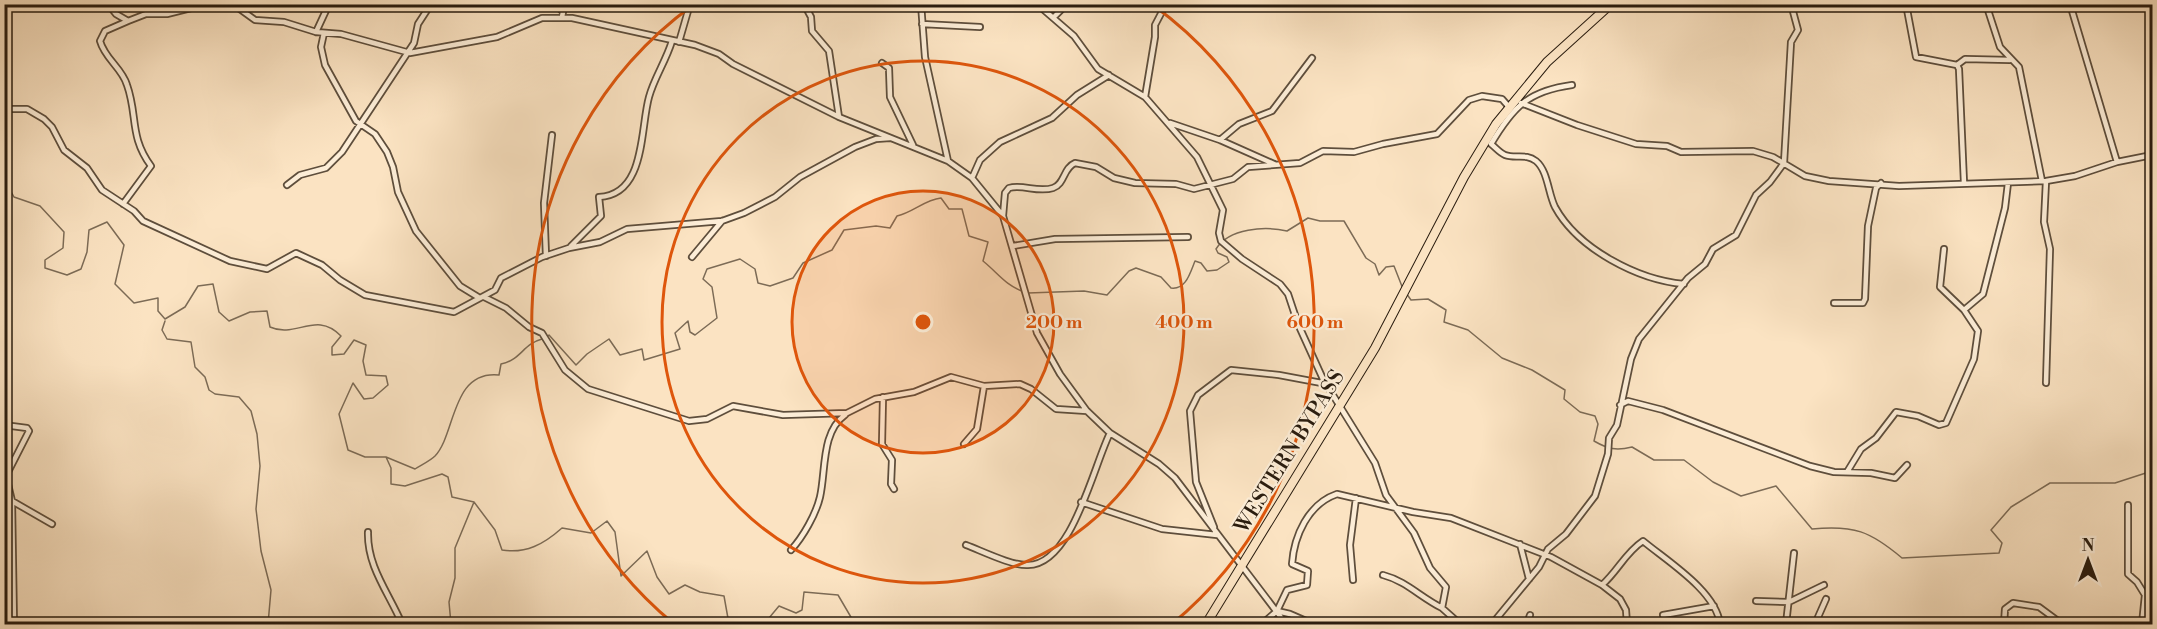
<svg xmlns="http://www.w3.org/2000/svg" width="2157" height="629" font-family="'Libre Bodoni',serif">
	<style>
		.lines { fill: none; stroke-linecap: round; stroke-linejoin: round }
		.stream { stroke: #7c6b56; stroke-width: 1.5 }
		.minor-casing { stroke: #5e4e3c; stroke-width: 8 }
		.primary-casing { stroke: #291c0f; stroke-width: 10 }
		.minor { stroke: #fcedd7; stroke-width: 4.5 }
		.primary { stroke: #fbe3c2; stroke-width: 8 }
		.ring { fill: none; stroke: #de560c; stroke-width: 3 }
		.labels { text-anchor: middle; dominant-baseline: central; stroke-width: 4.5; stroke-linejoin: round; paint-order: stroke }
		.street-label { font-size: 21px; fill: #291c0f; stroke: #fcedd7 }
		.centre { fill: #de560c; stroke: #fcedd7; stroke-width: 3 }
		.ring-label { font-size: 18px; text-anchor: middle; font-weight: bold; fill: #de560c; stroke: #fcedd7; stroke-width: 4.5; stroke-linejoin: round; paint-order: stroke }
	</style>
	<rect width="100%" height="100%" fill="#fbe3c2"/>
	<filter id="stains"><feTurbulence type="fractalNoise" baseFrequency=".00333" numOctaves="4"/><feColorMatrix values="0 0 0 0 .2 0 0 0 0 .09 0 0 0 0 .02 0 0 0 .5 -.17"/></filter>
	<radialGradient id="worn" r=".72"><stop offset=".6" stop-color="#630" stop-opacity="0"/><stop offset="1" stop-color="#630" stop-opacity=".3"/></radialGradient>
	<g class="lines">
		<path class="stream" d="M4,179L14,197L40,206L64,232L63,248L45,260V268L67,275L81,269L87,252L89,230L107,222L124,245L115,284L134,303L158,298V311L165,319L185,307L198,286L213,284L219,312L229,321L250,312L267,311L270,327C296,339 316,310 341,336L332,347V355L344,354L354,340L366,345L363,361L366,375L386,376L388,385L373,398L364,399L353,383L339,414L348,450L365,457H386L391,468V484L405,486L442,474L448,477L452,497L474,502L495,530L502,550C526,554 544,544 562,528L591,533L607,521L615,532L621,576L647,551L657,577L669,594L685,585L700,592L724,596L729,624
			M1028,293L1084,291L1107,295L1129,271L1136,268L1161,277L1171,288C1186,290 1190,273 1195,261L1201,263L1207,271L1217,270L1229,262L1227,257L1218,253L1216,249C1229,228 1265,226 1287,231L1308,218L1320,221H1344L1366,258L1375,264L1379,275L1386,267L1394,266L1403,289
			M1406,293L1411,300L1428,299L1446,310L1444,322L1468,330L1502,358L1532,370L1565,390L1564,399L1580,412L1595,416L1598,424L1594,441C1608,449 1616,451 1632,447L1654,460H1684L1713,482L1741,496L1776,486L1812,529C1854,525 1870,531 1902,558L1999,553L2002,543L1991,530L2011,507L2050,483H2115L2152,471
			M165,321L162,330L167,339L191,342L195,367L205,377L209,390L215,394L239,397L251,411L257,434L260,466L256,509L261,551L271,590L268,624
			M546,337L549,335L576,365L587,354L609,339L620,355L642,349L644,360L680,349L675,333L688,321L690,332L695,335L717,318L712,287L703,279L707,269L740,259L755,269L758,283L770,286L793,278L803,263L832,250L844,230L876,226L890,228L897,216C914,212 924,200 941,198L949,209H962L969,236L988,242L983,261C999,274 1004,284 1024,292
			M386,457L415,469C421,465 430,461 435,456C456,434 451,370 499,375L501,364C521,360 523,344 542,339
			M451,624L449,602L455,578V548L474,502
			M764,624L779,606L796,613L802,610L804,592L838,595L855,624"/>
		<defs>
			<path id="minor" d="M108,4L116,14L128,21L146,14H167L207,4
				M228,4L237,7L255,20L284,22L316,32L341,34L410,53L497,37L542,18H572L695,45L719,54L733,64L839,117L948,161L972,178L1003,216L1037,333L1060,374L1087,411L1110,433L1159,464L1175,478L1286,624
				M555,4L563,12L562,17
				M804,4L811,17L812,31L829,51L839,117
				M921,4L925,57L948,161
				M1037,4L1074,36L1098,69L1145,97L1197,157L1223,210L1219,233L1221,241L1242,259L1280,284L1288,294L1298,324L1323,379L1375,463L1386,495L1414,533L1430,568L1446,587L1442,608L1460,624
				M1906,4L1916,57L1957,65L1959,69L1964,183
				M1986,4L2000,47L2019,67L2042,181
				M2070,4L2117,162
				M1053,18L1067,4
				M922,24L980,27
				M316,32L329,4
				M324,33L321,47L325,65L356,121L375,134L387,152L393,167L398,192L416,231L460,286L478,297
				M679,42L690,4
				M882,63L889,68L890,97L913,145
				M1957,65L1965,59L2010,60
				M1572,85C1528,91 1513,107 1491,144C1495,147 1500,153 1505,155C1515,159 1526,153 1536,161C1548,171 1548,193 1555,207C1578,249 1638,280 1684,284
				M1145,97L1155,37V25L1166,4
				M1521,103L1577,125L1636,144L1667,146L1681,152L1753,151L1773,157L1805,176L1829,181L1899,186L2046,181L2075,176L2117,162L2152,155
				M4,109H27L44,119L52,127L64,150L87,168L102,190L134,211L143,221L230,261L267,269L296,253L322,265L340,280L365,295L454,312L495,290L501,278L542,257L569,248L600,242L627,229L722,221L744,213L775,197L800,177L855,147L876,139L890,138
				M1170,123L1220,140L1274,164
				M1220,140L1239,124L1272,111L1312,58
				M972,178L980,160L1000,142L1052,118L1077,95L1109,75
				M287,185L300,175L326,168L342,152L414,43L418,24L431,4
				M123,204L151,166C129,136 138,116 127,85C122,68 105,59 100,41L105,31L128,21
				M1003,216L1005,193L1009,188C1023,184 1038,193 1053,188C1065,184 1063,168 1075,163L1096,167L1114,178L1135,183L1176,184L1194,189L1233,179L1248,167L1300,163L1323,151L1354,152L1383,144L1437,134L1469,100L1482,96L1502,99L1509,107
				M571,246L601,216L599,197C646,195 640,129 649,97C654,78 666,61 672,41
				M1013,246L1055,239L1188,237
				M1944,249L1940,287L1964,310
				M546,256L544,203L552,135
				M692,257L722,221
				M484,297L506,308L529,327L542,333L565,370L588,389L689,421L707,419L733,406L783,415L847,413L875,399L914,392L951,377L984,386L1020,384L1031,389L1056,409L1087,411
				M1834,303H1863L1865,299L1868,226L1876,188L1881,183
				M2046,383L2050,249L2044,222L2046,181
				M883,397L882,444L892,460L891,484L894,489
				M1620,405L1628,401L1663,410L1810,466L1834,472L1871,473L1895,478L1907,465
				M4,425L27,428L29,431L6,476L12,501L52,524
				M964,444L977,429L984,386
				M1847,472L1861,449L1876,438L1896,412L1918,416L1939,425L1946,423L1974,359L1978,331L1964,310L1983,294L2005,208L2008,183
				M12,501L14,624
				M1081,502L1162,529L1217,535
				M2128,505V574L2137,582L2145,595L2142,624
				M1214,527L1196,482L1190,411L1198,395L1231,370L1279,375L1327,384
				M368,532C367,567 389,593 402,624
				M1520,544L1529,579
				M966,545C982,551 1012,566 1028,565C1072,565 1093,467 1110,433
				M791,550C803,537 816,514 820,497C826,471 821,432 845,415
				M1383,575C1406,581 1420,597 1442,608
				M1353,580L1350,545L1356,498
				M1602,585C1618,571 1625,553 1643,541C1667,561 1716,591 1720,624
				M1756,601L1789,602L1824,585
				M1277,611L1290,614L1313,624
				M1663,615L1714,606
				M1262,624L1277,611L1287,590L1307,585L1308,571L1292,564C1294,536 1308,504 1337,494L1413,512L1451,518L1551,557L1602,585L1620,599L1626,610L1627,624
				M1492,624L1539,567L1548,549L1566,534L1595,496L1608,454L1609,438L1617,425L1631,359L1639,339L1688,278L1705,264L1713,249L1736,235L1756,195L1770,182L1784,163L1791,42L1798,30L1791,4
				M1527,624L1530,615
				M1786,624L1794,553
				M1815,624L1826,599
				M2004,624L2005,609L2013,603L2039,607L2062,624"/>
			<path id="primary" d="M1206,624L1375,348L1464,177L1496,124L1547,62L1611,4"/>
		</defs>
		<use href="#minor" class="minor-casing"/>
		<use href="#primary" class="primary-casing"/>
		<use href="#minor" class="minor"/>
		<use href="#primary" class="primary"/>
	</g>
	<circle cx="923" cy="322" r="131" fill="#de560c" fill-opacity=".12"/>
	<g class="ring">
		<circle cx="923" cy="322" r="131"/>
		<circle cx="923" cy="322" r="261"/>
		<path d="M674 624A392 392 0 0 1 693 5M1153 5A392 392 0 0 1 1172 624"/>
	</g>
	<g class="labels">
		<g class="street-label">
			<text transform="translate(1290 452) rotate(-58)">WESTERN BYPASS</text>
		</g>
	</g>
	<circle cx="923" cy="322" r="9" class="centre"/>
	<g class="ring-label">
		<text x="1054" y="328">200 m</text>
		<text x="1184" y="328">400 m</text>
		<text x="1315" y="328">600 m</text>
	</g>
	<rect width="2157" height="629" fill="none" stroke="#fbe3c2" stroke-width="24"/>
	<rect x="6" y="6" width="2145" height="617" fill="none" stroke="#291c0f" stroke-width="3"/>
	<rect x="12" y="12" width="2133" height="605" fill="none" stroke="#291c0f" stroke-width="1.5"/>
	<g transform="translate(2088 560)" stroke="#fcedd7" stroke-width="4.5" paint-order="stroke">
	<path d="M0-4.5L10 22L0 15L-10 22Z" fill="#291c0f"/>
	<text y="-9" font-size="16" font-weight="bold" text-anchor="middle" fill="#291c0f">N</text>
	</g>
	<rect width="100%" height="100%" filter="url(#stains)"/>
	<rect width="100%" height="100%" fill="url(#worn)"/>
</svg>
